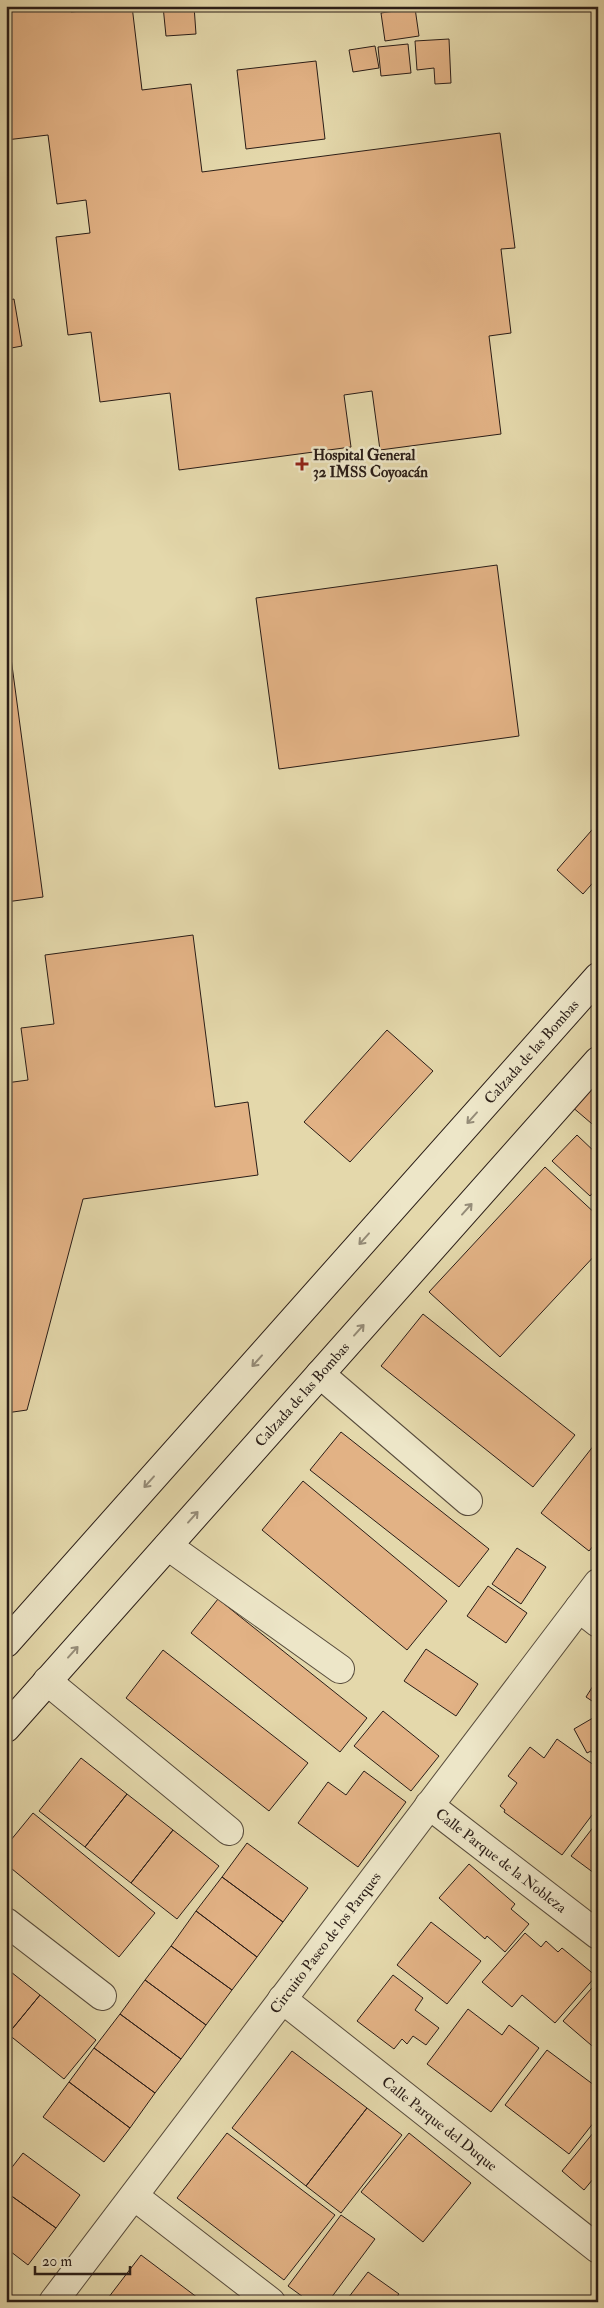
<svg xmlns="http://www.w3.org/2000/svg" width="604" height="2308" font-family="'IM FELL Double Pica',serif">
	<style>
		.building { fill: #e2b285; stroke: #2a1d17 }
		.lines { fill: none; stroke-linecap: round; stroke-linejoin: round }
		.minor-casing { stroke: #584c3c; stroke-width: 30 }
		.secondary-casing { stroke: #2a1d17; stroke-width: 30 }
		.minor { stroke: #ede6c8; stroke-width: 28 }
		.secondary { stroke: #ede6c8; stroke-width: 28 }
		.oneway { stroke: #958c78 }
		.poi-dot { fill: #8f2418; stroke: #ede6c8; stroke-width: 2 }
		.labels { text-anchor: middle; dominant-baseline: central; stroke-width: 5; stroke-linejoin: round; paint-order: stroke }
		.poi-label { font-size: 15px; font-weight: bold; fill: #2a1d17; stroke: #ede6c8; text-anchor: start }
		.street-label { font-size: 15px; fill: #2a1d17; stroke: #ede6c8 }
	</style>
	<rect width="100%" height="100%" fill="#e4d8ab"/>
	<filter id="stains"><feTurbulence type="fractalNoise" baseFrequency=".004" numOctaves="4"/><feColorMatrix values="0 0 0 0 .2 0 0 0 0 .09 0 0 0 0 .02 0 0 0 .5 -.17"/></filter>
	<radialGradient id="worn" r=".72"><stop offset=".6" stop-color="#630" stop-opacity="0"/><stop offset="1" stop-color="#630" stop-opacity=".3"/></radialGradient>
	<path class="building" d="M6,6H70L71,12L132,6L142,90L191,84L202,172L500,133L515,248L501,249L511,333L489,336L501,434L380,450L372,391L344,395L351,447L179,470L170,393L100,402L91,332L68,335L56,237L90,233L86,200L57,204L48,135L6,140Z
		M163,6H194L196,34L166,36Z
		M415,8L419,36L385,41L381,13Z
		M449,39L451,83L435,84L434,68L417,70L415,41Z
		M408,44L411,73L381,76L378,47Z
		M375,46L379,68L353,72L349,50Z
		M316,61L325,139L246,149L237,70Z
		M14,299L22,346L6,349V301Z
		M497,565L519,736L279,769L256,598Z
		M6,643H9L43,897L6,902Z
		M598,823V877L583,894L557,870Z
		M193,935L215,1107L248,1102L258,1175L83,1199L27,1410L6,1413V1083L28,1080L21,1028L54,1024L45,955Z
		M387,1030L433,1071L350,1162L304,1122Z
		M598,1076V1129L571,1106Z
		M577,1135L598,1155V1187L590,1196L552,1161Z
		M545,1167L598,1216V1252L500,1357L429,1292Z
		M423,1314L575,1435L533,1487L381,1366Z
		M341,1432L489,1549L459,1587L310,1470Z
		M598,1440V1540L589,1551L541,1513Z
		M303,1481L447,1601L407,1650L262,1530Z
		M517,1548L546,1567L521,1604L492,1584Z
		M488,1586L527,1613L506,1643L467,1616Z
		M218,1599L367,1718L340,1752L191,1633Z
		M426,1649L478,1684L456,1716L404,1681Z
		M163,1650L308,1763L269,1811L126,1698Z
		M598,1678V1705L586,1697Z
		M383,1711L439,1756L411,1791L354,1746Z
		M598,1715V1763L591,1751L587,1753L574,1729Z
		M557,1739L598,1768V1807L562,1855L504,1812L505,1810L500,1806L517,1783L508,1776L530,1747L544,1758Z
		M81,1758L127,1794L85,1847L39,1811Z
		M364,1771L406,1802L358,1867L298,1823L328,1782L346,1795Z
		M127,1794L173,1830L131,1883L85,1847Z
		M33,1813L155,1913L119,1957L6,1864V1846Z
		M598,1821V1876L571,1856Z
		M173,1830L219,1866L177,1919L131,1883Z
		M247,1843L308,1888L283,1922L222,1877Z
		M469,1864L515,1904L511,1909L529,1924L505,1952L487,1936L485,1939L439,1898Z
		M222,1877L283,1922L257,1957L196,1911Z
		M196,1911L257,1957L232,1990L171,1946Z
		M431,1922L481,1961L447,2004L397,1965Z
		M525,1933L541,1947L546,1941L558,1952L562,1948L596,1976L555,2023L522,1995L512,2007L482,1982Z
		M171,1946L232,1990L206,2025L145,1980Z
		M6,1968L40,1995L8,2034L6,2033Z
		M393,1975L423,1998L415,2010L439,2028L426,2045L413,2036L407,2044L402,2039L394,2049L357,2021Z
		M145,1980L206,2025L181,2059L120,2014Z
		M598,1981V2051L563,2021Z
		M40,1995L96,2040L64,2079L8,2034Z
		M468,2009L502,2035L509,2025L539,2048L491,2112L427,2064Z
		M120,2014L181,2059L155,2093L94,2048Z
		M94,2048L155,2093L130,2128L69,2082Z
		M547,2050L598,2088V2117L569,2154L505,2105Z
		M292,2051L367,2108L306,2186L232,2128Z
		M69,2082L130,2128L104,2162L43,2117Z
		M367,2108L402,2135L341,2213L306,2186Z
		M598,2127V2173L584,2190L562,2171Z
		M227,2133L335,2215L284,2280L177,2198Z
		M409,2133L471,2183L423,2242L361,2192Z
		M23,2153L80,2195L56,2228L6,2192V2175Z
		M6,2192L56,2228L28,2265L6,2248Z
		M341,2215L375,2239L328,2302H310L288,2286Z
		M141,2255L198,2298L195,2302H105Z
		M368,2272L399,2294L393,2302H345Z"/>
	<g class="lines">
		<defs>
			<g id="minor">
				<path d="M320,1374L468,1501"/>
				<path d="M168,1546L340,1669"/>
				<path d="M579,1608L598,1623"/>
				<path d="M47,1681L229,1831"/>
				<path id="s1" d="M429,1805L598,1935"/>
				<path d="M6,1922L102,1996"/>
				<path id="s2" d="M282,1999L598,2249"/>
				<path d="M134,2196L271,2302"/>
				<path id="s3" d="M53,2302L598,1583"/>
			</g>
			<g id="secondary">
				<path id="s4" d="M6,1643L598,977"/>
				<path id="s5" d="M6,1728L598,1061"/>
			</g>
		</defs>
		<use href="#minor" class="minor-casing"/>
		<use href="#secondary" class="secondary-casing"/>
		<use href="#minor" class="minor"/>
		<use href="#secondary" class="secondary"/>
	</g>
	<defs><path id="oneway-shaft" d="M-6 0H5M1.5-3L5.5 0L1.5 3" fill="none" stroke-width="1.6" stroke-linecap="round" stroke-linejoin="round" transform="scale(1.25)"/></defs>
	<g class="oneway">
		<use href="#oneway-shaft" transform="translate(472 1118) rotate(132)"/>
		<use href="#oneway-shaft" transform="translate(467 1209) rotate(-48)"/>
		<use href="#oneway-shaft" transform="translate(364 1239) rotate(132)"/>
		<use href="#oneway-shaft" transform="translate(359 1330) rotate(-48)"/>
		<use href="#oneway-shaft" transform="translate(257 1361) rotate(132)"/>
		<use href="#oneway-shaft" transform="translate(149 1482) rotate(132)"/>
		<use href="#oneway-shaft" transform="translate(193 1517) rotate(-48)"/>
		<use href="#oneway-shaft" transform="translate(73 1652) rotate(-48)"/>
	</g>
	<path class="poi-dot" d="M299.5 456.5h5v5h5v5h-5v5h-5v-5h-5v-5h5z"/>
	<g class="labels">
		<g class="poi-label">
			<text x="313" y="455">Hospital General<tspan x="313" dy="17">32 IMSS Coyoacán</tspan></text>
		</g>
		<g class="street-label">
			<text stroke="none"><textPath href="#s4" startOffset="791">Calzada de las Bombas</textPath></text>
			<text stroke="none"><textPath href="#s5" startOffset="446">Calzada de las Bombas</textPath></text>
			<text stroke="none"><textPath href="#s1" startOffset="91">Calle Parque de la Nobleza</textPath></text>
			<text stroke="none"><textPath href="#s3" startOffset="451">Circuito Paseo de los Parques</textPath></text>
			<text stroke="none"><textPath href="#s2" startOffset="201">Calle Parque del Duque</textPath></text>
		</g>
	</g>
	<rect width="604" height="2308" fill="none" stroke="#e4d8ab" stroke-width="25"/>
	<rect x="8" y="8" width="589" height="2293" fill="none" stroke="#2a1d17" stroke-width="2.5"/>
	<rect x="12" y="12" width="579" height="2283" fill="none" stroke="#2a1d17"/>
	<path d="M35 2266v8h95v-8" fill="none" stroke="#2a1d17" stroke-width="2.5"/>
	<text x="42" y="2266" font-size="15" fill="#2a1d17" stroke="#ede6c8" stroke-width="4" paint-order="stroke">20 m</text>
	<rect width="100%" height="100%" filter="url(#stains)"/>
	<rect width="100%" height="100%" fill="url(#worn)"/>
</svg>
